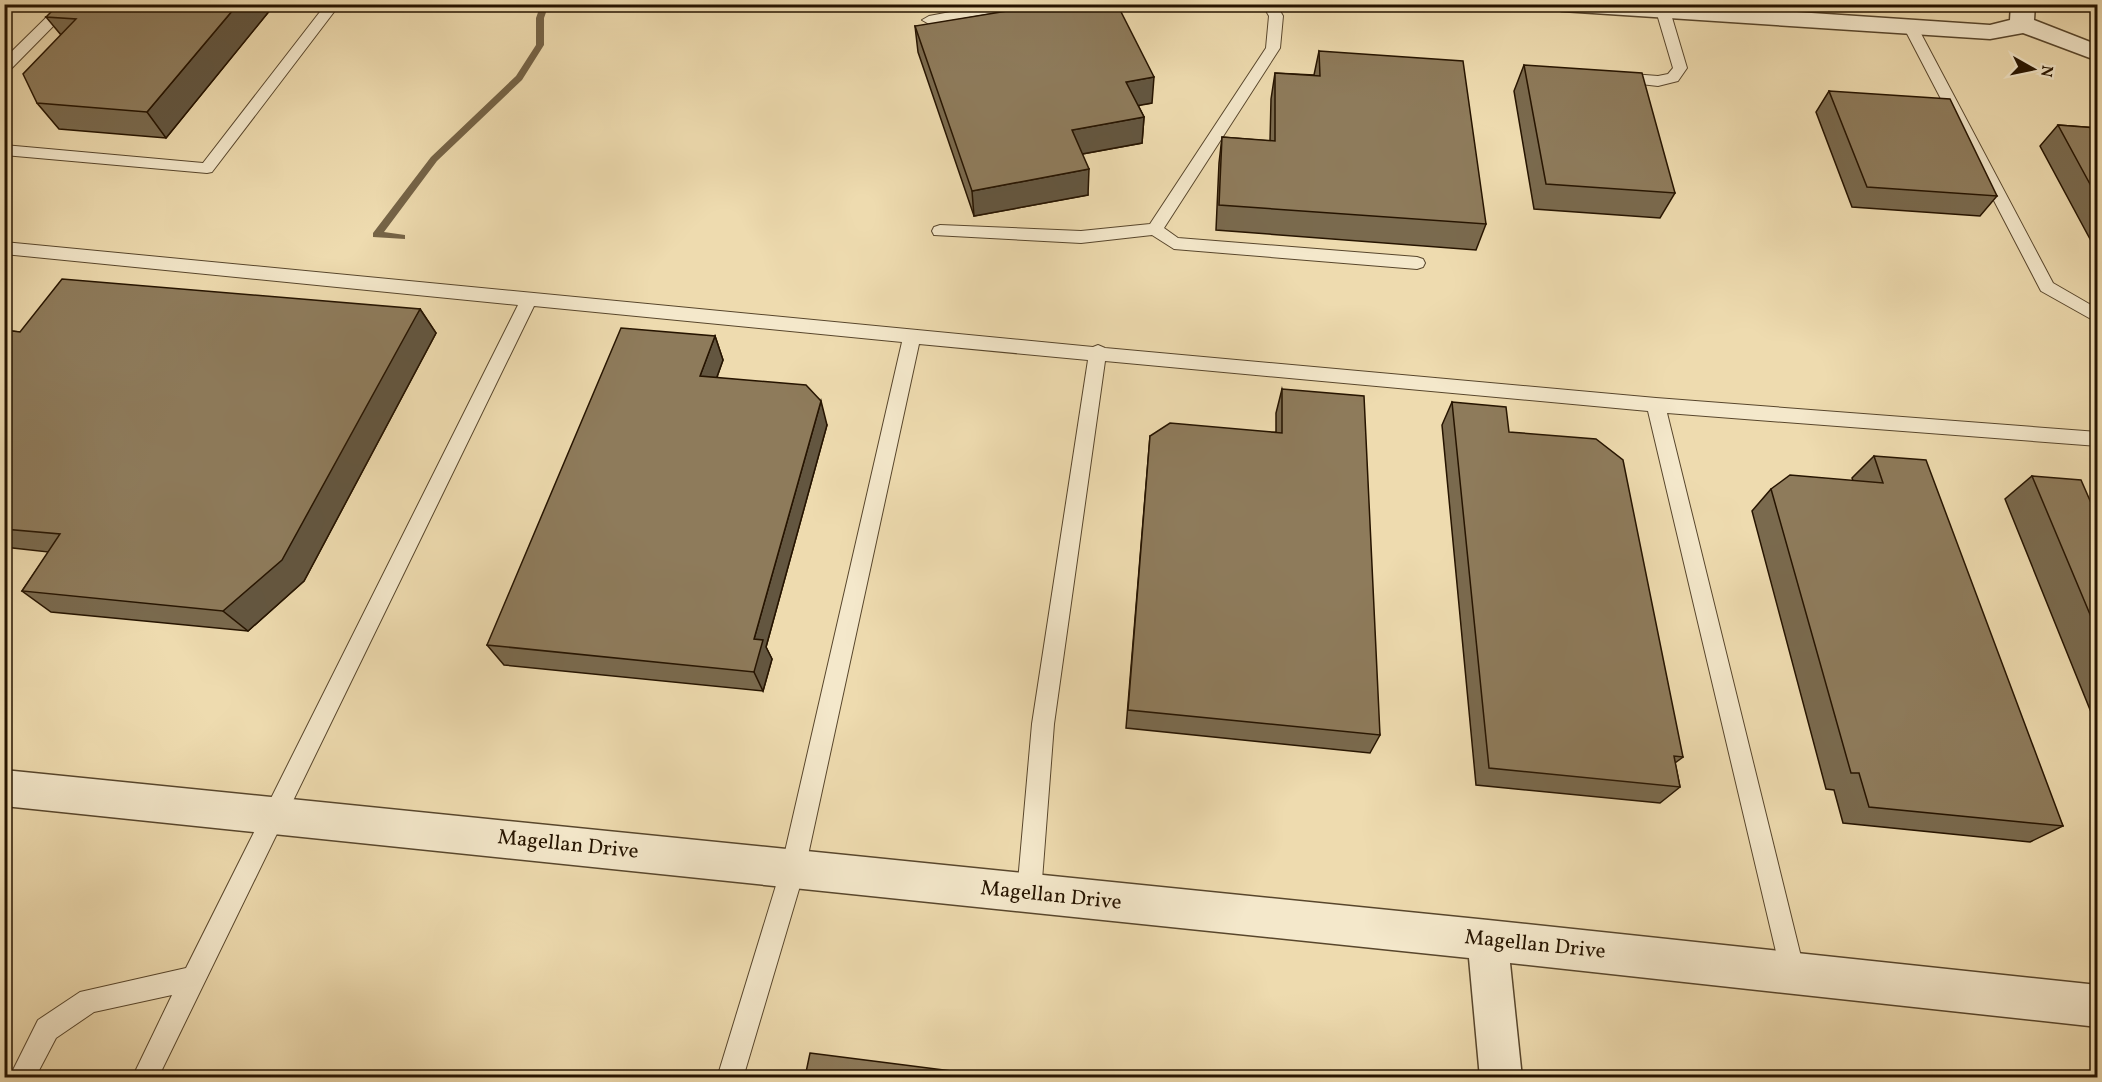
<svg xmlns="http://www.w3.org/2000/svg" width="2102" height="1082" font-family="Vollkorn,serif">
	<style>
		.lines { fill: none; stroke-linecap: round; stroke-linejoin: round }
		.stream { fill: #756346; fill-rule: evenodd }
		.lane-casing { stroke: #58462c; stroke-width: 2 }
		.street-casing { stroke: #58462c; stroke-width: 3 }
		.lane { fill: #f4e8cb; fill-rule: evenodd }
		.street { fill: #f4e8cb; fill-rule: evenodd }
		.wall { fill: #7a6a4e; stroke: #261400; stroke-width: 1.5 }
		.shaded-wall { fill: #635640; stroke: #261400; stroke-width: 1.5 }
		.building { fill: #8e7b5b; stroke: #261400; stroke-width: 1.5 }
		.labels { text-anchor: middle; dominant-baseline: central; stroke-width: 6; stroke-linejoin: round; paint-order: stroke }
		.street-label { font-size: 21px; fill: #261400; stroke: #f4e8cb }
	</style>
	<rect width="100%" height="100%" fill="#eedbaf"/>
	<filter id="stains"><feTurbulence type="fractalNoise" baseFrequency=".00333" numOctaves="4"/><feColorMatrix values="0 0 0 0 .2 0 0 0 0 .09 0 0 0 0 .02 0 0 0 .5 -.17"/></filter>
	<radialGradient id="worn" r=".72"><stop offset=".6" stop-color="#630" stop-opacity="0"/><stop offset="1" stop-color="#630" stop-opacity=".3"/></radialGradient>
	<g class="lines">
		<path class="stream" d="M541,4H549L544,18V45L522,80L437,161L384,232L405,235V239L373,237V233L431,157L516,76L536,45V18Z"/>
		<defs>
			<path id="lane" d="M60,4H75L9,71L4,72V59Z
				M326,4H340L212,172L207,173L4,155V145L203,163Z
				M993,4H1026L1019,8L929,24L922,20L929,16Z
				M1262,4H1276L1283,16L1280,48L1164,228L1178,238L1417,257L1423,259L1425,263L1423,267L1417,269L1174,249L1152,235L1081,243L934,235L932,231L934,227L940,225L1081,231L1150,224L1266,48L1269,16Z
				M1654,4H1668L1687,68L1678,81L1658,86L1614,81L1612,78L1614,75L1619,73L1658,76L1668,74L1673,68Z
				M1910,22L1917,26L2053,283L2098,309V323L2041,291L1903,26Z
				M4,242L1093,347L1098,345L1105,348L1656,398L2098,432V446L1667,413L1805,973L1802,982L1793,985L1784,982L1781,973L1648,411L1105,361L1054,724L1041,893L1037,901L1029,905L1021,901L1017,893L1032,724L1088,360L919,344L805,869L743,1078H717L781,869L902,342L534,306L158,1078H132L172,995L94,1012L56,1038L35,1078H9L38,1020L80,992L186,968L518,305L4,254Z"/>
			<path id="street" d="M1551,4H1677L1990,25L2010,20L2011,4H2035L2034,20L2098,45V61L2023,33L1990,39L1562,11L1554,9Z
				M4,770L1488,920L2098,985V1027L1510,963L1522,1078H1480L1469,958L4,806Z"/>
		</defs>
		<use href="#lane" class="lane-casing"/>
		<use href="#street" class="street-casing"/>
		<use href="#lane" class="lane"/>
		<use href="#street" class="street"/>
	</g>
	<path class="wall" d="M275,4L166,138L59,129L37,103L61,35L46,17Z
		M915,26L1152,103L1138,105L1144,117L1142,143L1082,154L1088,195L974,216L918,52Z
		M1319,51L1486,224L1476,250L1216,230L1219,163L1222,137L1270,141L1271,99L1275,73L1314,75Z
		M1524,65L1675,193L1660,218L1534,209L1514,91Z
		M1829,91L1997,196L1980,216L1852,207L1816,112Z
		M2058,125L2097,128V252L2040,146Z
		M420,309L436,333L304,581L248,631L51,612L22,591L49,552L4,547V330L20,332Z
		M715,336L723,360L717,377L827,425L766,647L772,659L763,691L504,665L487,645Z
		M1282,389L1380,735L1370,753L1126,728L1150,436L1276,432V413Z
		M1452,402L1683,757L1675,763L1680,787L1660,803L1476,785L1442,425Z
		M1874,456L2063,826L2030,842L1843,823L1834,790L1826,789L1752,511L1771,489L1853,481L1852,478Z
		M2032,476L2092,505L2097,506V727L2005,499Z"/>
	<path class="shaded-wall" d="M238,4H275L166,138L147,112Z
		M1154,77L1152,103L1125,108L1126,82Z
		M1144,117L1142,143L1071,156L1072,130Z
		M1089,169L1088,195L974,216L972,191Z
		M420,309L436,333L304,581L248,631L223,611Z
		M715,336L723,360L709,399L700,376Z
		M821,401L827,425L766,647L772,659L763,691L754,672V639Z"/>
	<path class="building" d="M59,4H238L147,112L37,103L23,74L76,19L46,17Z
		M1050,4H1117L1154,77L1126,82L1144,117L1072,130L1089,169L972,191L915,26Z
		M1319,51L1463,61L1486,224L1219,205L1222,137L1275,141V73L1320,76Z
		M1524,65L1642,73L1675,193L1546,184Z
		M1829,91L1950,99L1997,196L1867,187Z
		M2058,125L2097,128V197Z
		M62,279L420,309L282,560L223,611L22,591L60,534L4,529V330L20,332Z
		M621,328L715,336L700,376L806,385L821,401L754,639L763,640L754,672L487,645Z
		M1282,389L1364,396L1380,735L1128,710L1150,436L1170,423L1282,433Z
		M1452,402L1506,407L1509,432L1596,439L1623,460L1683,757L1674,756L1680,787L1489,768Z
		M1874,456L1926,460L2063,826L1869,807L1859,773H1851L1771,489L1790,475L1883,483Z
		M2032,476L2081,480L2092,505L2097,506V631Z
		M810,1053L999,1077H805Z"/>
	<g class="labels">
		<g class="street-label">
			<text transform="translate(568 845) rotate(6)">Magellan Drive</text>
			<text transform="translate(1051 896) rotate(6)">Magellan Drive</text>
			<text transform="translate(1535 945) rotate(6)">Magellan Drive</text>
		</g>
	</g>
	<rect width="2102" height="1082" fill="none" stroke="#eedbaf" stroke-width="24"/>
	<rect x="6" y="6" width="2090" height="1070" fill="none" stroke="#261400" stroke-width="3"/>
	<rect x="12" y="12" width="2078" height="1058" fill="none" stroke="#261400" stroke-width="1.5"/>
	<g transform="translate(2033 69) rotate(99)" stroke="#f4e8cb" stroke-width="4.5" paint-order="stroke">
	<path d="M0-4.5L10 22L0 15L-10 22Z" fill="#261400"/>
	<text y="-9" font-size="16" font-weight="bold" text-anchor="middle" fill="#261400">N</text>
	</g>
	<rect width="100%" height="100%" filter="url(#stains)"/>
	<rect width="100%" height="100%" fill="url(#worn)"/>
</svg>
